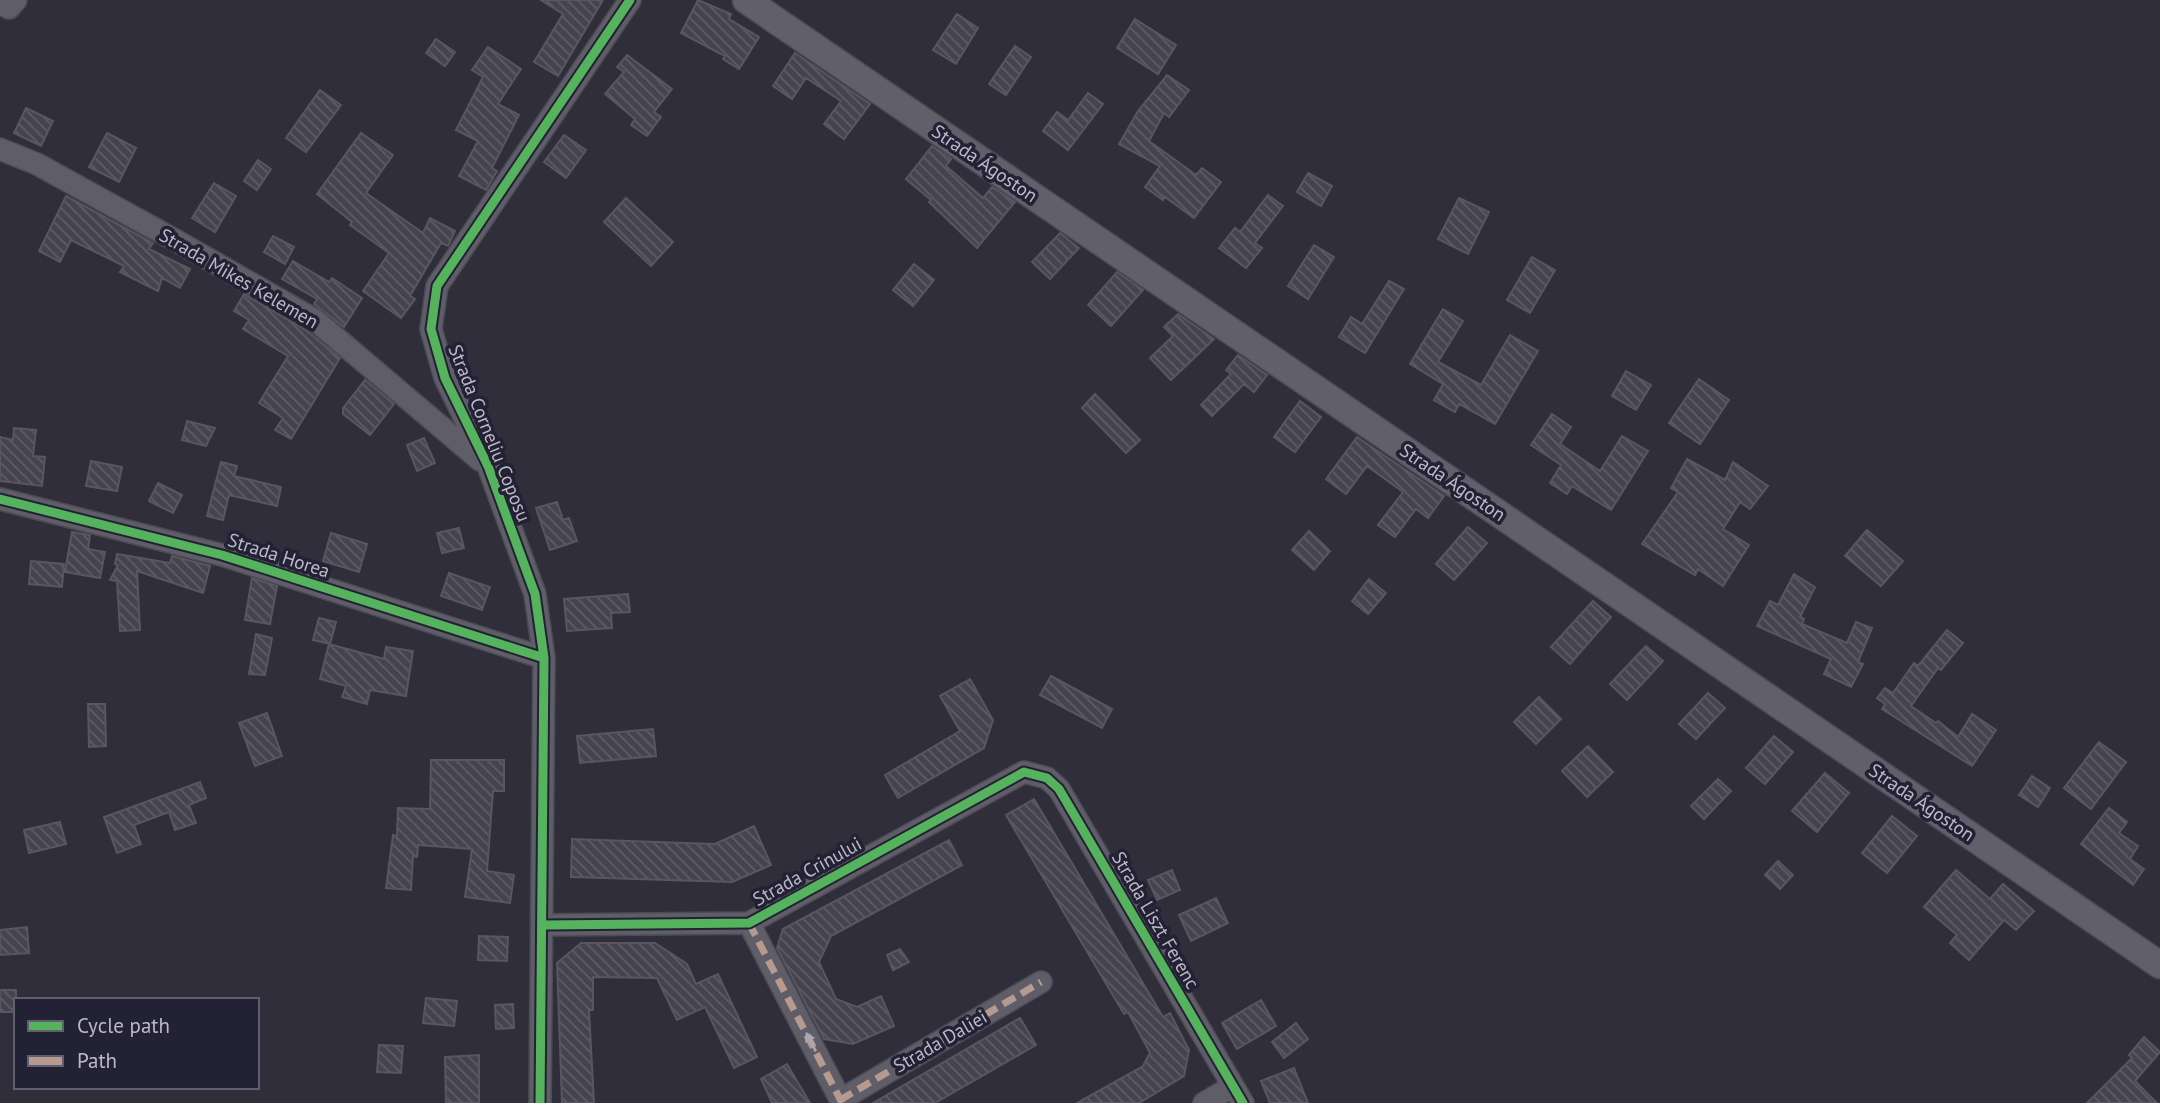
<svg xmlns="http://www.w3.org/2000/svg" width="2160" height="1103" font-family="'PT Sans',sans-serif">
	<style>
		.building { fill: url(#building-back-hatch); stroke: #575661; stroke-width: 2 }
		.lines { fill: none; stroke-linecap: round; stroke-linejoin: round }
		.minor-casing { stroke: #4c4b54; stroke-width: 24 }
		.major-casing { stroke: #4c4b56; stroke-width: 29 }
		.minor { stroke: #5f5e68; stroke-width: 21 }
		.major { stroke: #61606a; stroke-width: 26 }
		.quiet { stroke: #b69a8f; stroke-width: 7; stroke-dasharray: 14 7; stroke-linecap: butt }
		.cycleway-casing { stroke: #232134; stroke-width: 13 }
		.cycleway { stroke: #56b35d; stroke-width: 9 }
		.oneway { fill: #a9a7b6 }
		.labels { text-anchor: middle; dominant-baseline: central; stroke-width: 7; stroke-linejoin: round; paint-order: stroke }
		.street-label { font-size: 19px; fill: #bbb9c9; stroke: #232134 }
	</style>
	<defs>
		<pattern id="building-back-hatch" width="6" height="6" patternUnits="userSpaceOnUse" patternTransform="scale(1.75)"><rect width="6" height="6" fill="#45444e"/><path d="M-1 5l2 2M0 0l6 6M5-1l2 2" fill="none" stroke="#5e5d66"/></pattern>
	</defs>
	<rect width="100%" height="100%" fill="#2f2e3a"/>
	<path class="building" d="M541,0H603L558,76L534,62L563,14Z
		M698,0L731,14L729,19L759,37L739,69L723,59L725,56L681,33Z
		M957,14L978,28L956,64L933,50Z
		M1135,19L1176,45L1158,74L1117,48Z
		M436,39L455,52L445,66L426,53Z
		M1015,46L1031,57L1006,95L989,84Z
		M488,47L521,69L498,104L519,115L492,168L497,171L486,190L459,176L478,141L456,130L483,77L472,70Z
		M795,53L870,104L844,139L824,124L841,101L806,78L792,99L773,86Z
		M627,55L672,89L654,112L661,117L647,136L631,125L635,119L605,94L624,72L617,67Z
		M1167,75L1189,90L1169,117L1164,113L1149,141L1196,175L1202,168L1221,182L1194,218L1165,197L1163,200L1145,187L1160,166L1119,144L1138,111Z
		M320,90L341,105L306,152L286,138Z
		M1088,93L1103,104L1068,150L1043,131L1057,112L1068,120Z
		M26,108L53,121L41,146L14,133Z
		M107,133L136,148L119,182L89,167Z
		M361,133L393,155L366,193L423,233L430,218L455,231L448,246L441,243L410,296L415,299L401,318L363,291L389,253L350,225L352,222L317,194Z
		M564,135L586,150L566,178L544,162Z
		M932,146L951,159L946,166L983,198L992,187L1015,202L977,248L929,202L931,200L906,179Z
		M258,160L271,169L257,190L244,181Z
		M1308,173L1332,186L1321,206L1297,192Z
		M214,183L236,196L215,232L192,218Z
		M1268,195L1283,206L1255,243L1262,248L1246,268L1219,248L1235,228L1240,232Z
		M66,196L153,243L149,249L190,269L180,288L162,278L158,291L120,272L124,266L71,240L60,262L39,251Z
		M626,198L673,242L651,266L604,222Z
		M1459,198L1489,212L1468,254L1438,239Z
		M1060,233L1079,248L1050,279L1032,262Z
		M273,236L294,247L285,264L264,252Z
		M1314,245L1334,257L1308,299L1288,286Z
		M1532,257L1555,270L1530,313L1507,300Z
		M293,261L329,282L332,278L362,298L344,327L314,304L317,299L282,279Z
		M914,264L934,280L913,306L893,290Z
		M1117,272L1143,290L1111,326L1088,305Z
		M1389,281L1404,289L1365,353L1339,337L1351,317L1362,324Z
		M244,294L307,331L340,358L291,439L275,430L283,418L259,403L288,356L243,329L249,320L234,311Z
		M1443,309L1463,321L1438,362L1481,385L1510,335L1538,351L1495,424L1459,404L1455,412L1434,400L1443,384L1410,364Z
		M1178,314L1214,339L1171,380L1150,358L1173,336L1164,327Z
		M1238,355L1267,375L1254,392L1244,384L1212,416L1201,405L1231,374L1226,370Z
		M1626,371L1651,385L1636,410L1612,396Z
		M1699,379L1729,400L1700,444L1669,423Z
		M365,380L394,404L370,435L343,414V408Z
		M1095,394L1140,440L1126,453L1082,408Z
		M1300,401L1321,417L1295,452L1274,437Z
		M1552,414L1571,427L1560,444L1600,471L1622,436L1648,451L1611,510L1572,486L1567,494L1550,483L1561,465L1531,445Z
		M187,421L215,428L206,446L182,440Z
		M14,428L36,430L33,456L45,457L42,486L0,481V437L13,440Z
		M1357,437L1444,496L1428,518L1416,509L1395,537L1378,525L1403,492L1367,466L1346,494L1326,479Z
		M424,438L435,463L417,471L407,445Z
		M1687,459L1725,480L1733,462L1768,486L1750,509L1740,502L1723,529L1749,545L1723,586L1698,569L1695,575L1642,544L1678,492L1671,488Z
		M91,461L122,467L117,491L86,486Z
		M221,462L237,466L234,476L281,487L277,506L229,495L223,520L207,516Z
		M158,483L182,495L173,513L149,501Z
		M557,502L563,520L569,518L577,541L550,550L536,508Z
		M1468,527L1487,543L1454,580L1436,564Z
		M459,528L464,548L442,553L437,533Z
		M1867,530L1903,561L1881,586L1845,556Z
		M1309,531L1330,551L1314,570L1292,550Z
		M72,532L90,535L88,549L105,552L100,578L65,572Z
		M331,533L367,544L359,572L323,561Z
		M117,554L170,563L172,556L210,566L203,593L137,571L140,630L120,631L117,581L110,580L118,565L115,564Z
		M31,561L64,564L62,587L29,584Z
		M449,573L490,587L482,610L441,596Z
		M1794,574L1815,587L1800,617L1804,619L1802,624L1847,643L1856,622L1872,628L1858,662L1863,664L1851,687L1824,674L1831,659L1757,626L1770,601L1778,605Z
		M252,578L277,586L270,624L245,620Z
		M1369,579L1386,593L1368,614L1352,601Z
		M628,594L630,612L611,613L612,628L567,631L564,599Z
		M1593,601L1611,617L1570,664L1551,647Z
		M319,618L336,622L330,644L313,640Z
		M1947,630L1963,643L1941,670L1938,668L1911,706L1936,723L1938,721L1958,737L1972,714L1996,730L1972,766L1882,709L1885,704L1877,698L1885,688L1893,693L1914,663L1918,666Z
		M256,634L272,638L265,675L249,674Z
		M329,644L384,659L386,647L413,651L406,696L370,690L367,704L342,697L346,686L320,679Z
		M1646,646L1663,661L1627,700L1610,684Z
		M1051,676L1112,709L1102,728L1040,695Z
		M970,679L993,720L984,748L898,798L885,775L960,731L940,696Z
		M1708,693L1725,708L1696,739L1679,724Z
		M1539,697L1561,719L1536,744L1514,722Z
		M88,704H105L106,746L89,747Z
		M267,713L282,756L255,766L239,723Z
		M653,729L656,756L580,763L577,736Z
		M1774,736L1793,752L1765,784L1746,768Z
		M2099,742L2126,762L2091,809L2064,788Z
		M1588,746L1613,772L1587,797L1562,771Z
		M431,760H504V791H493L487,871L514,875L510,903L465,897L472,849L418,845L417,857L413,856L411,890L386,888L393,835L397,836L398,808L430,809Z
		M1825,773L1849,793L1817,832L1792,811Z
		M2032,776L2050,788L2038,807L2019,795Z
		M1718,779L1731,791L1704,819L1691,806Z
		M200,782L206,798L189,805L196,823L175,830L169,812L134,825L141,844L117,853L104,817Z
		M1034,799L1163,1017L1170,1013L1189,1050L1184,1076L1139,1103H1077L1143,1066L1150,1053L1128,1012L1124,1014L1006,815Z
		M2109,808L2127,822L2119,833L2138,846L2130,859L2144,869L2133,885L2081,844Z
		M1892,816L1917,836L1887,873L1862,853Z
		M60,822L66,844L29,853L24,830Z
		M754,826L771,865L732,882L571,877L572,839L715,844Z
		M949,840L962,865L831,936L819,962L836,999L857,1007L881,996L894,1026L853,1044L824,1039L777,948L783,929Z
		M1778,861L1793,875L1780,889L1765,875Z
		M1172,870L1180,890L1157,900L1148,880Z
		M1956,870L1990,899L2003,884L2034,911L2016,930L2004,920L1969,960L1950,943L1957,935L1924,907Z
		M1216,898L1228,923L1191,941L1179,915Z
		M27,927L29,953L0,955V930Z
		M479,936L508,937L507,961L478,960Z
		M581,943H655L687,964L696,984L718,974L757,1057L734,1068L705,1007L677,1020L657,978L593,977V1010H589L594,1103H562L557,963Z
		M900,949L909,962L893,970L887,955Z
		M0,990H16V1012H0Z
		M426,998L457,1001L454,1026L423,1023Z
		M1261,1000L1276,1026L1237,1049L1222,1023Z
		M513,1004L514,1028L496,1029L495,1005Z
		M1020,1018L1036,1045L935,1103H873Z
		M1296,1023L1308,1039L1284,1058L1272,1042Z
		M2144,1037L2160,1052L2135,1081L2157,1103H2087L2132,1058L2129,1055Z
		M379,1045L403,1046L401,1073L377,1072Z
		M479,1055V1103H446L445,1057Z
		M787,1064L810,1103H772L761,1079Z
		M1294,1068L1308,1103H1270L1261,1081Z"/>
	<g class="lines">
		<defs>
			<path id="minor" d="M0,3L9,8L16,0
				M0,149L37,164L175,240L315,320L480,460
				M0,499L222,555L544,658
				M749,923L842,1103
				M544,925L749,923L1024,772L1047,778L1059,789L1243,1103
				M840,1100L1041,982
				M540,1103L544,658L535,594L488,466L445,378L431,329L437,286L630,0
				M1204,1103L1233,1086"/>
			<path id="major" d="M746,0L2160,965"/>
		</defs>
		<use href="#minor" class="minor-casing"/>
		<use href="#major" class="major-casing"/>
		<use href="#minor" class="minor"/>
		<use href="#major" class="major"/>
		<path class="quiet" d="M749,923L842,1103
			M840,1100L1041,982"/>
		<defs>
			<path id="cycleway" d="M0,499L222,555L544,658
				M544,925L749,923L1024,772L1047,778L1059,789L1243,1103
				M540,1103L544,658L535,594L488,466L445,378L431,329L437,286L630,0"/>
		</defs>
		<use href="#cycleway" class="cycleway-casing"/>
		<use href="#cycleway" class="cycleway"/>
	</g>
	<defs><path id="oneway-solid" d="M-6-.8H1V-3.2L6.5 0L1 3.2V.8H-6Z" transform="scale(1.75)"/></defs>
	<use class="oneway" href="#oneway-solid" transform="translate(811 1042) rotate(-117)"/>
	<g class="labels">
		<g class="street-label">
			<text transform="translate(985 163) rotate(34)">Strada Ágoston</text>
			<text transform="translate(239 278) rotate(30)">Strada Mikes Kelemen</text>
			<text transform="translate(490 433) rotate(68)">Strada Corneliu Coposu</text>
			<text transform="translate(1453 482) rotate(34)">Strada Ágoston</text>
			<text transform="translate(279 555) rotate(18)">Strada Horea</text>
			<text transform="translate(1922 802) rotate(34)">Strada Ágoston</text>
			<text transform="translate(807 871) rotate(-29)">Strada Crinului</text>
			<text transform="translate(1156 920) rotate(60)">Strada Liszt Ferenc</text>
			<text transform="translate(940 1041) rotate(-30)">Strada Daliei</text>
		</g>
	</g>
	<rect x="14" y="998" width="245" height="91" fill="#232134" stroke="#605e70" stroke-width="2"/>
	<rect x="28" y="1021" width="35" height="10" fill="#56b35d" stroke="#605e70" stroke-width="2"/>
	<text x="77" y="1033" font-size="21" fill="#bbb9c9">Cycle path</text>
	<rect x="28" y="1056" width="35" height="10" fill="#b69a8f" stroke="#605e70" stroke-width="2"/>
	<text x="77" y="1068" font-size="21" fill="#bbb9c9">Path</text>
</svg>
